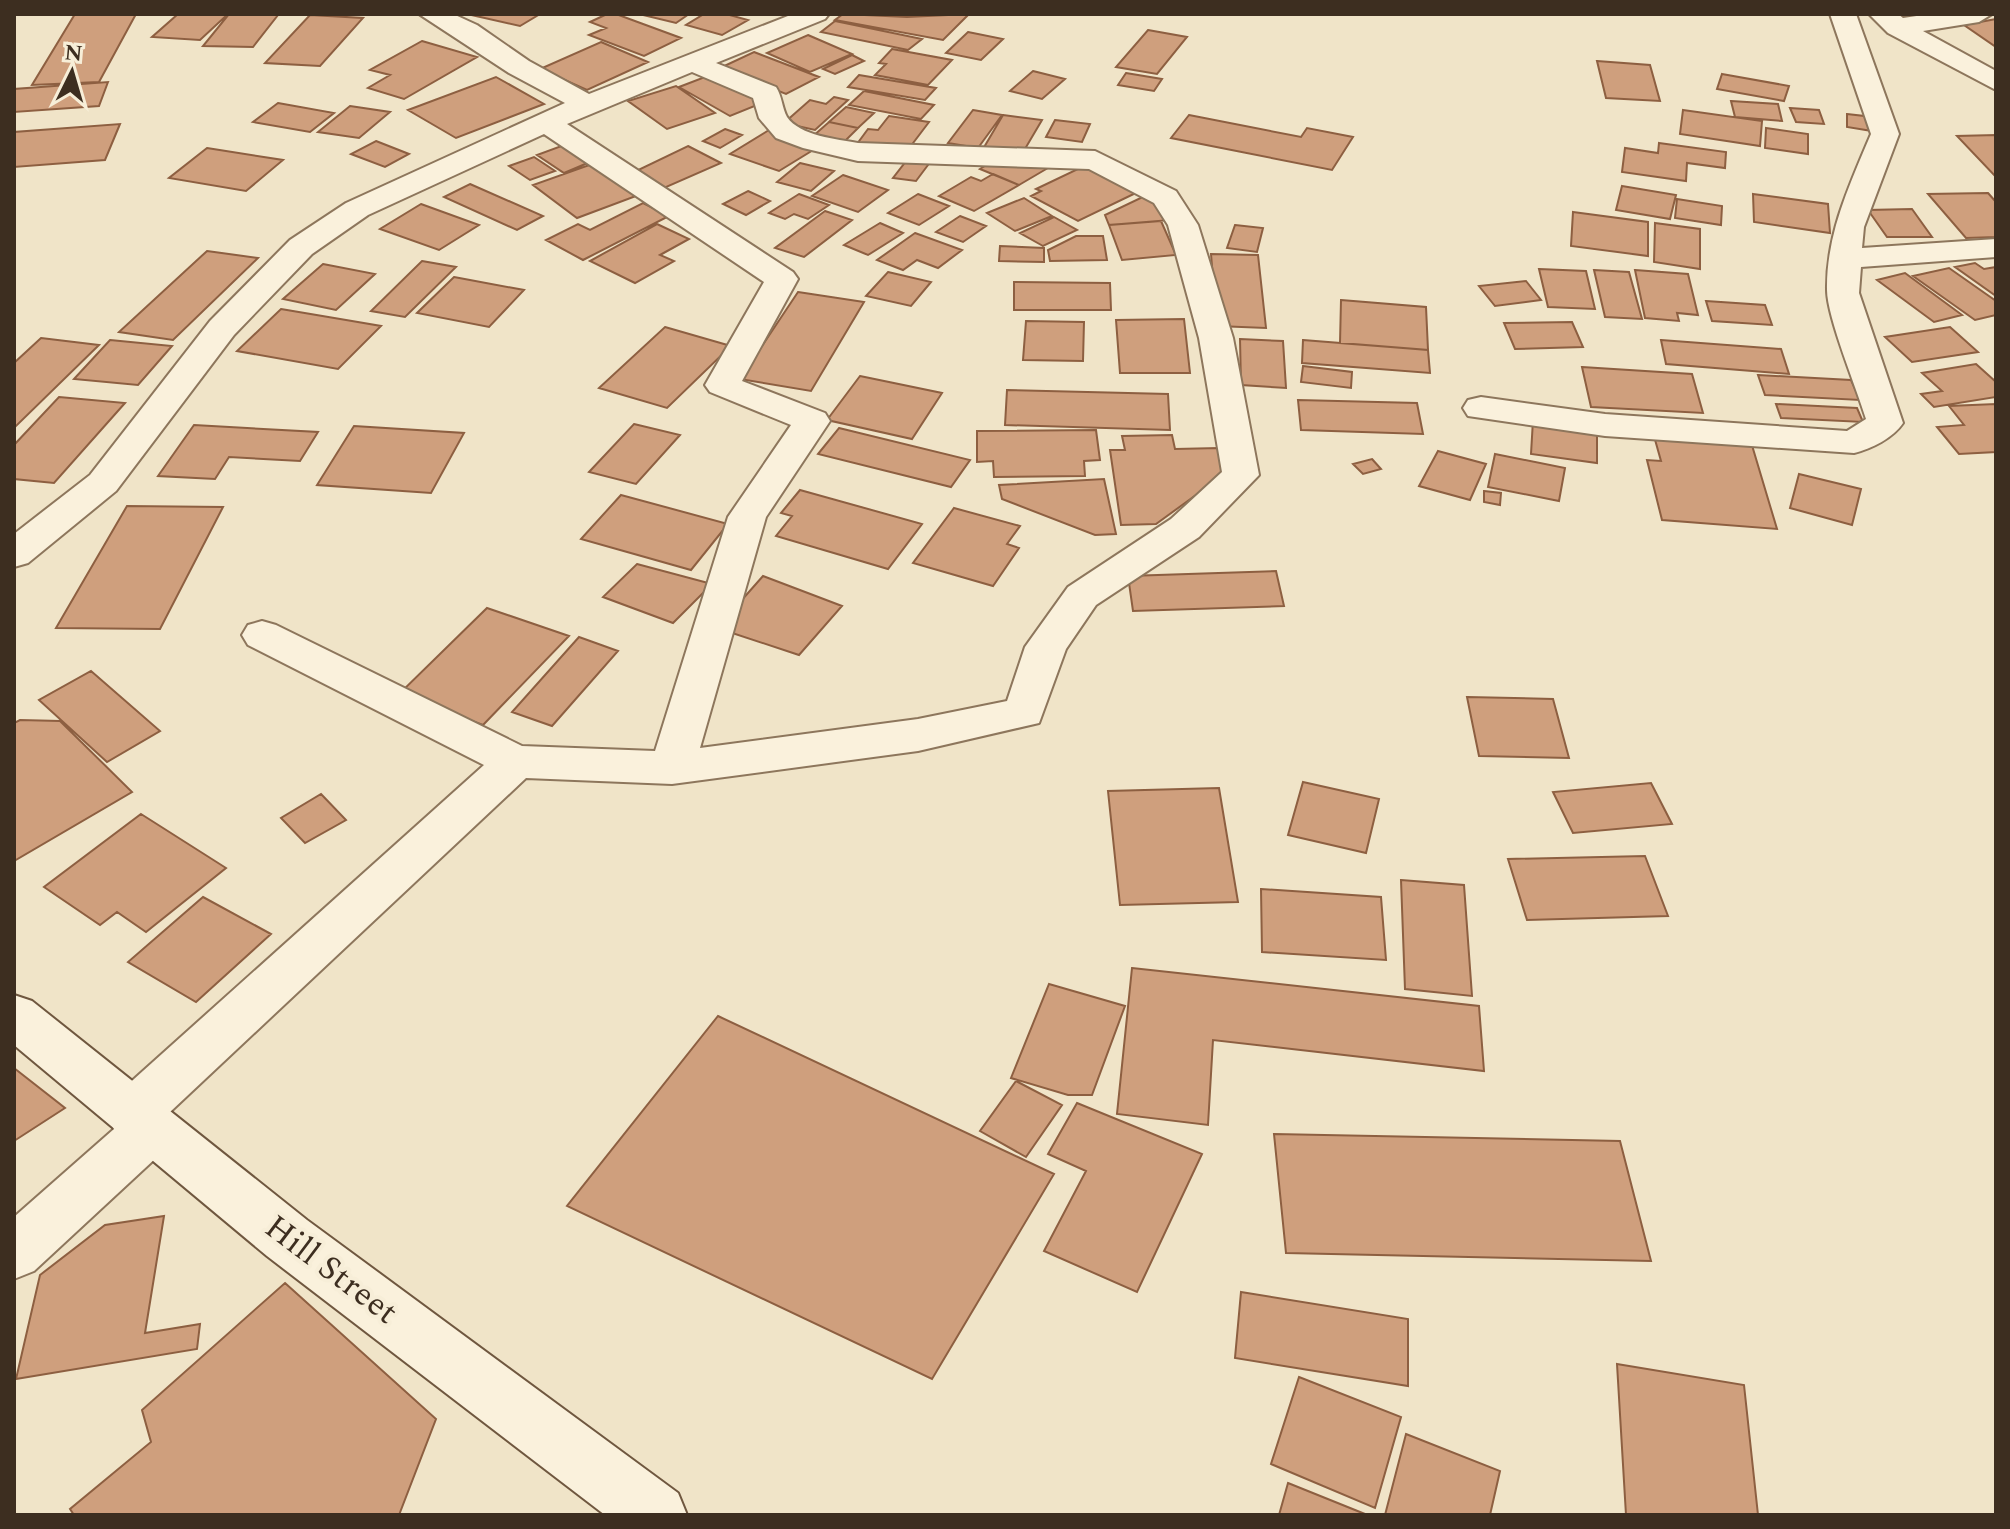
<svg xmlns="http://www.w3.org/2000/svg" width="2010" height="1529" font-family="Spectral,serif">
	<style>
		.building { fill: #cf9f7d; stroke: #8d5f41; stroke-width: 2 }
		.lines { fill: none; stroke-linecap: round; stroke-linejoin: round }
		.street-casing { stroke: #8d765c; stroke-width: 4 }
		.secondary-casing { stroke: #6f573f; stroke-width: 4 }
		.street { fill: #faf1dc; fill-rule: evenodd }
		.secondary { fill: #faf1dc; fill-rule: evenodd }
		.labels { text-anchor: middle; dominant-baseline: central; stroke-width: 8; stroke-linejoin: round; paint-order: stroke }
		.near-street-label { font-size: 34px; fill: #3d2e20; stroke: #f7eed8 }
	</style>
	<rect width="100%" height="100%" fill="#f0e4c8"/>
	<path class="building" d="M75,14H136L99,82L32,85Z
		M178,14H228L200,40L152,37Z
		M229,14L278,15L253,47L203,46Z
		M467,14H540L520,26Z
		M607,14H616L681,38L644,56L589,35L606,28L590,22Z
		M639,14H689L676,23Z
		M704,14H726L748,20L722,35L686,25Z
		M843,14L907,17L969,14L943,40L835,20Z
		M310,15L363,18L320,66L265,63Z
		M1996,19V47L1964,25Z
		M835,21L922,39L908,50L821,32Z
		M1148,30L1187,37L1157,74L1116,67Z
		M968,32L1003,39L981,60L946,53Z
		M808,35L852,54L810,72L767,53Z
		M422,41L477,57L404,99L368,88L390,75L370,70Z
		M601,42L648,62L587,90L540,69Z
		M892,49L952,60L928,85L875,75L886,64L879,63Z
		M754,52L819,77L786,94L720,68Z
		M852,55L864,61L835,74L823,69Z
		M1597,61L1650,65L1660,101L1606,98Z
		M1033,71L1065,79L1042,99L1010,91Z
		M1126,73L1162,79L1154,91L1118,85Z
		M1722,74L1789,86L1784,101L1717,89Z
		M710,75L762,103L730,116L679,87Z
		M859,75L936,88L925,100L848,87Z
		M496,77L544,104L456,138L408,110Z
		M108,82L99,106L14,112V89Z
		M676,86L715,113L667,129L628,101Z
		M864,91L934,105L921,119L849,105Z
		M834,97L848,100L815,130L784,123L810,100L826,104Z
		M1731,101L1778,104L1782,121L1735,117Z
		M278,103L334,113L310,132L253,122Z
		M350,106L390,112L359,138L318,132Z
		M846,107L874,113L858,128L829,122Z
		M1790,108L1819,110L1824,124L1796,122Z
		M973,110L1002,115L978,148L948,143Z
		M1683,110L1762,121L1760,146L1680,134Z
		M1847,114L1873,117L1872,131L1847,127Z
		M1003,115L1042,120L1022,154L983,149Z
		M1189,115L1301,137L1307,128L1353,137L1332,170L1171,138Z
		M889,116L929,122L907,151L857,144L868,129L878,130Z
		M1055,120L1090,124L1082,142L1046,137Z
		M829,122L858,128L842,144L812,137Z
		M120,124L105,160L14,167V132Z
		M1766,128L1808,134V154L1765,148Z
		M725,129L742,135L720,148L703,141Z
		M769,130L818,147L779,171L730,154Z
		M1996,135V177L1957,136Z
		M376,141L409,154L385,167L351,154Z
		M1659,143L1726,152L1725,168L1687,163L1686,181L1622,172L1625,148L1658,153Z
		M564,145L590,162L564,173L537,155Z
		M688,146L721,163L664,188L634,172Z
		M207,148L283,160L246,191L169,178Z
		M534,157L555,171L530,180L509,166Z
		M934,157L916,181L893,178L907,160Z
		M996,159L1053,165L1019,185L980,169Z
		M800,163L834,171L811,191L777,182Z
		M592,164L636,196L577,218L533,185Z
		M1084,166L1144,189L1078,221L1031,196L1041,191L1036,189Z
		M993,174L1019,185L974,211L939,196L971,177L981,181Z
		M843,175L888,190L858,212L812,196Z
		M470,184L543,216L517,230L444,197Z
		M1622,186L1676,195L1670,219L1616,210Z
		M748,191L770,201L746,215L723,204Z
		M1151,193L1171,220L1109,225L1105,215Z
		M1988,193L1996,202V237L1966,238L1928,194Z
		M799,194L829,205L808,219L794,214L785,219L769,213Z
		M918,194L949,206L919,225L888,213Z
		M1753,194L1828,204L1830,233L1754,222Z
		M1024,198L1052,216L1015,231L987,213Z
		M1677,199L1722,206L1721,225L1675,218Z
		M643,203L669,216L583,260L546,240L578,224L590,230Z
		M421,204L479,225L439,250L380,229Z
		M1912,209L1932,237H1887L1868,210Z
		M825,211L852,220L804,257L775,248Z
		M1573,212L1648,222V256L1571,246Z
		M960,216L986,226L963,242L936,232Z
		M1054,217L1077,230L1043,246L1020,233Z
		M1161,221L1176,255L1122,260L1109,225Z
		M880,223L903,233L868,255L844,245Z
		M1655,223L1700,229V269L1654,262Z
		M657,224L689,239L660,255L674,261L635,283L590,261Z
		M1235,225L1263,228L1257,252L1227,248Z
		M915,233L962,250L938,268L917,260L903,270L877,260Z
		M1076,236H1103L1107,260L1050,261L1048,250Z
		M1000,246L1044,248V262L999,261Z
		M207,251L258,258L173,340L119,332Z
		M1211,254L1258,255L1266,328L1217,326Z
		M422,261L456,267L405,317L371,311Z
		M1975,263L1984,269L1996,267V296L1955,267Z
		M323,264L375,274L336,310L283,299Z
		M1949,268L1996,301V315L1975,320L1913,276Z
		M1539,269L1586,271L1595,309L1548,307Z
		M1594,270L1629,272L1642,319L1605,317Z
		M1635,270L1688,274L1698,315L1677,313L1679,321L1645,318Z
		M888,272L931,282L911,306L866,296Z
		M1905,273L1962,315L1934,322L1877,280Z
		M454,277L524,290L489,327L417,313Z
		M1526,281L1541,300L1495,306L1479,286Z
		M1014,282L1110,283L1111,310H1014Z
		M798,292L864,302L811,391L740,379Z
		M1341,300L1426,307L1428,350L1340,343Z
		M1706,301L1765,305L1772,325L1712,321Z
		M281,309L352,321L381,326L338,369L237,351Z
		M1184,319L1190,373H1120L1116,320Z
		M1026,321L1084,322L1083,361L1023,360Z
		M1572,322L1583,347L1515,349L1504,323Z
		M665,327L731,346L667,408L599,388Z
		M1950,327L1978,352L1912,362L1885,337Z
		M41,338L99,345L14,428V363Z
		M1240,339L1283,341L1286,388L1241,385Z
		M110,340L172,346L138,385L74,379Z
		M1303,340L1428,350L1430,373L1302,363Z
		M1661,340L1781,349L1789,374L1666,364Z
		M1976,364L1996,382V397L1934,407L1921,394L1942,391L1922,373Z
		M1303,366L1352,372L1351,388L1301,382Z
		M1582,367L1692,374L1703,413L1591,407Z
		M1758,375L1851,380L1860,400L1765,395Z
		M860,376L942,393L912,439L827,420Z
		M1007,390L1168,394L1170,430L1005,425Z
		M59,397L125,403L54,483L14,479V445Z
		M1298,400L1417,403L1423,434L1301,430Z
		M1776,404L1857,408L1863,422L1781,418Z
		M1996,404V452L1959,454L1937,427L1964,425L1949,406Z
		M1533,420L1597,429V463L1531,454Z
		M634,424L680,435L636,484L589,472Z
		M194,425L318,432L300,461L229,457L215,479L158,476Z
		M354,426L464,433L431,493L317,485Z
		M839,428L970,460L951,487L818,454Z
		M1096,430L1100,460L1084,461L1085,476L994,477L993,461L977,462V431Z
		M1172,435L1175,449L1219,448L1225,474L1156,524L1121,525L1110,450H1125L1122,436Z
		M1654,436L1751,442L1777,529L1662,520L1647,460L1661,461Z
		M1438,451L1486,464L1470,500L1419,486Z
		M1495,454L1565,468L1559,501L1488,487Z
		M1372,459L1381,469L1363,474L1353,464Z
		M1799,474L1861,489L1852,525L1790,508Z
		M1104,479L1116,534L1095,535L1002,499L999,485Z
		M800,490L922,524L888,569L776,536L792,516L781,513Z
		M1484,491L1501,493L1500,505L1484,502Z
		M621,495L728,524L691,570L581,539Z
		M127,506L223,507L160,629L56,628Z
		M954,508L1020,526L1007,544L1019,548L993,586L913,563Z
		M637,564L712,584L673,623L603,597Z
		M1276,571L1284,606L1133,611L1128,576Z
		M763,576L842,606L799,655L717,628Z
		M487,608L569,636L483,725L399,694Z
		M579,637L618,651L552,726L512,712Z
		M91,671L160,731L107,762L39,700Z
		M1467,697L1553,699L1569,758L1479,756Z
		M20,720L60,721L132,792L14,861V723Z
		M1303,782L1379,799L1366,853L1288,835Z
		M1651,783L1672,824L1573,833L1553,792Z
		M1219,788L1238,902L1120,905L1108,791Z
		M321,794L346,820L305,843L281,818Z
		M141,814L226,868L146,932L117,912L100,925L44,887Z
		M1645,856L1668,916L1527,920L1508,859Z
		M1401,880L1464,885L1472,996L1405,989Z
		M1261,889L1381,897L1386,960L1262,952Z
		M203,897L271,934L196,1002L128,962Z
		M1132,968L1479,1006L1484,1071L1213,1040L1208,1125L1117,1114Z
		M1049,984L1125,1006L1092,1095H1068L1011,1078Z
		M718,1016L1054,1174L932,1379L567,1206Z
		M14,1068L65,1108L14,1141Z
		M1016,1081L1062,1105L1026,1157L980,1131Z
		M1077,1103L1202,1154L1137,1292L1044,1251L1086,1171L1048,1154Z
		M1274,1134L1620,1141L1651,1261L1286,1253Z
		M164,1216L145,1333L200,1324L197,1349L16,1379L40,1275L105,1225Z
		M285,1283L436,1419L399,1515H74L70,1509L151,1442L142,1410Z
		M1241,1292L1408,1319V1386L1235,1358Z
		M1617,1364L1744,1385L1758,1515H1626Z
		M1299,1377L1401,1417L1375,1508L1271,1464Z
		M1406,1434L1500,1471L1490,1515H1385Z
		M1288,1483L1365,1514V1515H1279Z"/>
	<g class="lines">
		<defs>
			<path id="street" d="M419,14H453L477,25L529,61L589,94L793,14H829L825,19L716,63L776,87C782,96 782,108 787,117C800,136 837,139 858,143L1095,151L1176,191L1198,225L1233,338L1259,475L1199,537L1096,605L1066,649L1039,723L918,751L672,784L526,778L170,1112L178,1128L171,1144L34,1271L14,1279V1217L114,1129L107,1113L114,1097L484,765L248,645L242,635L248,625L262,621L276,625L522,746L655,751L728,517L791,425L710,392L705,385L764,282L544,134L368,215L312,254L234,335L116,491L28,563L14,567V534L90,475L210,321L290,240L346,203L565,103L509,73ZM692,72L753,98L759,118L776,138L803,148L858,161L1089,169L1154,203L1168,225L1199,338L1222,472L1171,519L1068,587L1025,647L1007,701L918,719L700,748L766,517L830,421L825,413L742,381L798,279L793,272L567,124Z
				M1830,14H1856L1899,134L1864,227L1862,248L1996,239V257L1861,267L1859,293L1903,423C1893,438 1871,449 1854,453L1605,436L1468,416L1463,408L1468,400L1481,397L1605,414L1847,431L1866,419C1857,389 1827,317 1827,290C1826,235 1849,186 1871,134Z
				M1869,14H1898L1903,18L1930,14H1992L1979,22L1923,31L1996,71V90L1888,33Z"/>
			<path id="secondary" d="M14,995L32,1001L307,1220L678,1493L687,1515H605L267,1256L14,1045Z"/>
		</defs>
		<use href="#street" class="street-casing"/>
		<use href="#secondary" class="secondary-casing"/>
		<use href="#street" class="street"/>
		<use href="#secondary" class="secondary"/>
	</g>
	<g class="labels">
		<g class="near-street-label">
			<text transform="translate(331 1270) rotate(37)">Hill Street</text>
		</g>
	</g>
	<rect width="2010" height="1529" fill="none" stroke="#3d2e20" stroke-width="32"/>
	<g transform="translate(72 72) rotate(5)" stroke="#f7eed8" stroke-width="6" paint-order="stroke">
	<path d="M0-6L14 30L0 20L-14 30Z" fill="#3d2e20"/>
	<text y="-12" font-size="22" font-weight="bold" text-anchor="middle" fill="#3d2e20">N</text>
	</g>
</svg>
